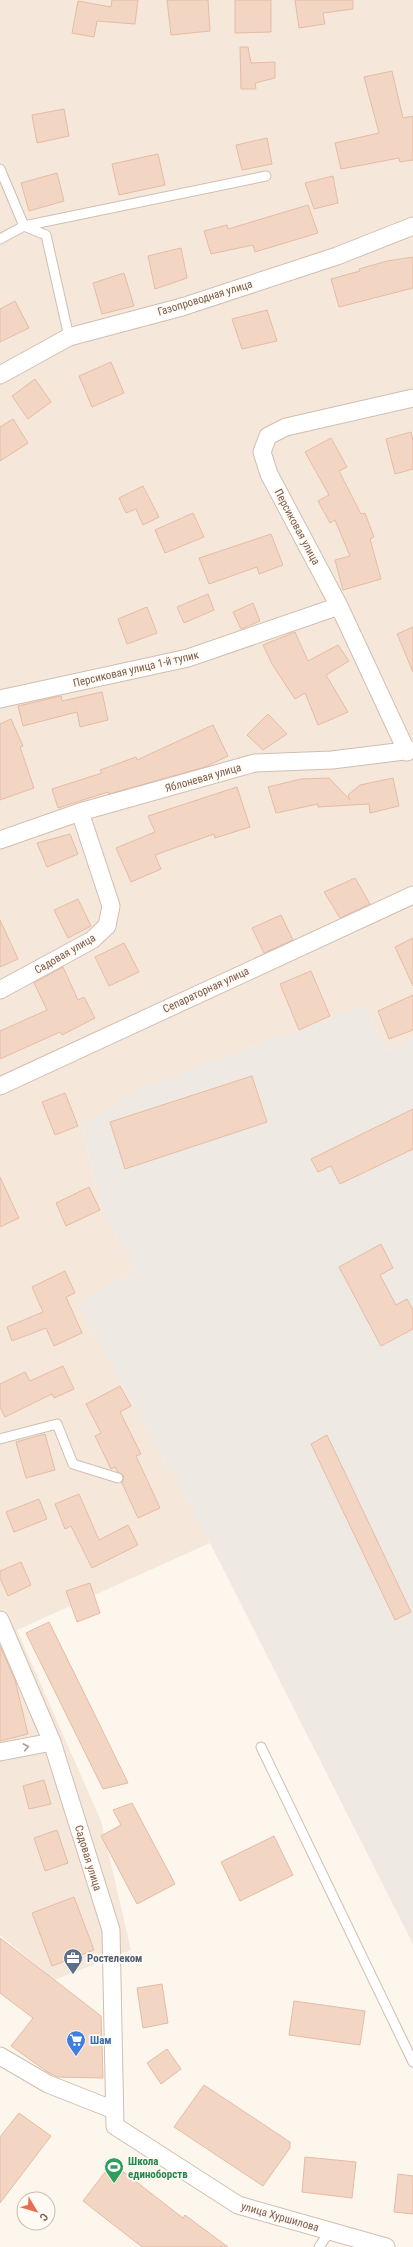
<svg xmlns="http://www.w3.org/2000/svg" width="413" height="2247" font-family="'Roboto Condensed',sans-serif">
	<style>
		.residential { fill: #f5e8da }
		.industrial { fill: #efe9e4 }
		.building { fill: #f3d5c3; stroke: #e6bba3 }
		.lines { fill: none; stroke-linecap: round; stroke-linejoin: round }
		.service-casing { stroke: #d1beb0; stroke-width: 11 }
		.minor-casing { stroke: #d1beb0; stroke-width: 19 }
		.service { stroke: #fff; stroke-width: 9 }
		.minor { stroke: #fff; stroke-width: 17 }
		.oneway { stroke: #af9d94 }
		.labels { text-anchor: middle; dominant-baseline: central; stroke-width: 3.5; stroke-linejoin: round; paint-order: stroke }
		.street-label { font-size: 11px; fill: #7a5c4d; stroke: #fffaf3 }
		.service-label { font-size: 11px; font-weight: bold; fill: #4e5e75; stroke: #fffaf3; text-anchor: start }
		.shop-label { font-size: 11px; font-weight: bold; fill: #366cbe; stroke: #fffaf3; text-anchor: start }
		.leisure-label { font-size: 11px; font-weight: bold; fill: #27864d; stroke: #fffaf3; text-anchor: start }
	</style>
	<rect width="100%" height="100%" fill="#fdf6ec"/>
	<path class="residential" d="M0,0H413V1038L385,1050L365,1005L142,1088L82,1126L101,1208L135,1270L77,1303L210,1543L17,1630L101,1821L131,1950L54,1980L0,1935Z"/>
	<path class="industrial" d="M365,1005L385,1050L413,1038V1944L210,1543L77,1303L135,1270L101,1208L82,1126L141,1088Z"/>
	<path class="building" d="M112,0H138L135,24L97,21L94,37L72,33L78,1L111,7Z
		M167,0H208L210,31L171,35Z
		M235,0H271V32L235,33Z
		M295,0H353V9L323,13L325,24L299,28Z
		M240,47H248L251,63L275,62V78L255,83L256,89H241Z
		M392,71L403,118L413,116V160L400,162L399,158L341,169L335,143L379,133L364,77Z
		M64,109L69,136L37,143L32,115Z
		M267,138L272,164L242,170L236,145Z
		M158,154L165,185L119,195L112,164Z
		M57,173L64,201L29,211L21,183Z
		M333,176L338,203L314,209L305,183Z
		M308,205L318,233L255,252L253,245L211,254L204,231L227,225L228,229Z
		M181,248L187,278L155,289L148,256Z
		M413,257V288L339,307L331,279L360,271L359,269L387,261Z
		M124,273L134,306L102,314L93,283Z
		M15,301L29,328L0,342V309Z
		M267,310L277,341L242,349L232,319Z
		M111,362L124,393L92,407L79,376Z
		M35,379L51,402L28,419L12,396Z
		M13,419L28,443L0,461V427Z
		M411,432L413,441V469L395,474L386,439Z
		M331,438L347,467L339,471L361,514L365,513L374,537L370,539L381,579L343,590L335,560L350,556L335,520L330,523L318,501L329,495L305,452Z
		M143,486L159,517L143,525L136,509L126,513L119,498Z
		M193,513L204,537L165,553L155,530Z
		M271,534L283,565L259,574L257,567L209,584L199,558Z
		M208,594L214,610L184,623L177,607Z
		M253,603L260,621L241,629L233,612Z
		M147,607L157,633L127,644L118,619Z
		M413,627V672L397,634Z
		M295,632L308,661L338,645L349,661L326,675L348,712L318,725L305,693L295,699L272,664L263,645Z
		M102,692L108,720L80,727L77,712L23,726L18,706L61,696L62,701Z
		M268,714L287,734L263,750L247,735Z
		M11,719L23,746L20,747L34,788L0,800V724Z
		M213,725L228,756L205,767L109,794L108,792L58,808L52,789L102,773L100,770L136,757L137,760Z
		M329,778L350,800L348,795L360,785L393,778L399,806L370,813L369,804L318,807V804L276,813L268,787L301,779Z
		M237,787L250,827L215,838L214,834L155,855L161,869L131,882L116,848L155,832L148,816Z
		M70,834L78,854L47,867L37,843Z
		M355,878L370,904L340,918L324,892Z
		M78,899L91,926L68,938L54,910Z
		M281,915L293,940L264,953L252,928Z
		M0,920L18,959L0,967Z
		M413,938V986L395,947Z
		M124,943L139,972L109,986L95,957Z
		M63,967L78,1000L84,997L95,1018L62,1035L60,1032L0,1059V1031L47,1010L34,983Z
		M311,971L330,1016L299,1030L280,984Z
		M413,995V1030L389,1039L378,1011Z
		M252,1076L267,1122L125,1169L110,1122Z
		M65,1093L78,1126L55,1135L42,1102Z
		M413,1109V1149L340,1184L331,1166L318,1172L311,1159Z
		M0,1177L19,1218L0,1227Z
		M89,1187L100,1210L66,1226L56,1203Z
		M381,1244L393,1268L380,1275L396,1305L407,1299L413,1310V1329L381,1346L339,1267Z
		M65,1271L75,1293L66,1297L82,1333L54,1346L46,1328L12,1341L7,1327L43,1312L32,1287Z
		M63,1366L74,1389L54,1398L52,1394L5,1417L0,1407V1384L25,1372L30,1381Z
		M120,1386L131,1406L120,1412L141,1454L136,1456L160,1508L138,1518L122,1483L124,1476L117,1471L115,1467L111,1469L95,1436L101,1433L86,1404Z
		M45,1434L55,1470L26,1478L16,1442Z
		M327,1435L411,1612L395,1620L311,1444Z
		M79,1494L99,1540L128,1525L138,1545L92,1568L71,1526L65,1529L55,1504Z
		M39,1499L47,1519L14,1532L6,1512Z
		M21,1562L31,1585L8,1596L0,1578V1571Z
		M90,1583L100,1613L77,1622L66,1591Z
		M49,1622L92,1709L128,1783L103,1789L26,1633Z
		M0,1646L15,1680L28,1734L0,1741Z
		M44,1780L51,1804L29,1809L23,1786Z
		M132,1803L175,1884L137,1904L101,1836L121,1825L113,1810Z
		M57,1830L68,1863L45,1871L34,1838Z
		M274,1836L293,1875L240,1901L221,1862Z
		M74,1897L94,1950L52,1966L32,1913Z
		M0,1938L101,2016L103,2078L57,2077L46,2071L11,2046L33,2018L0,1993Z
		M162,1984L168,2023L143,2028L137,1988Z
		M294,2001L365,2011L360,2045L289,2035Z
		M167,2049L181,2069L161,2084L147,2063Z
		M204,2085L290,2142V2148L263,2186L174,2127Z
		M19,2113L51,2136L0,2203V2137Z
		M305,2157L356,2162L352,2198L302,2192Z
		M112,2163L183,2218L185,2215L228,2247H142L83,2201Z
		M398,2174L413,2176V2214L394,2212Z"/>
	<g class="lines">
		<defs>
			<path id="service" d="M0,169L24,226L46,235L69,337
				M0,239L24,226L266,176
				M0,1439L57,1424L73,1464L118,1478
				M261,1747L413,2062
				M319,2247L330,2231"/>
			<path id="minor" d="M0,375L69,337L182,307L337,256L413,226
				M0,699L188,658L339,606
				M407,752L339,606L269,474L262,452L268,436L286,427L413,398
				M0,840L80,812L255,763L332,760L413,750
				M0,990L92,940L107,926L111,906L80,812
				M0,1086L413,895
				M0,1620L52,1742L111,1930L115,2126L238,2205L386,2247
				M0,1752L52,1742
				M0,2056L48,2084L114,2110"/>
		</defs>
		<use href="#service" class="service-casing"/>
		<use href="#minor" class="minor-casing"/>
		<use href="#service" class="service"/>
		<use href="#minor" class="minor"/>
	</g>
	<defs><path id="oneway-chevron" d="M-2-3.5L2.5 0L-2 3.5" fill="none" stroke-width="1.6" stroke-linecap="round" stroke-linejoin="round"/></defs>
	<use class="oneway" href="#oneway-chevron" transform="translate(26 1747) rotate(-11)"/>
	<defs>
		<symbol id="office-pin" viewBox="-11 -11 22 30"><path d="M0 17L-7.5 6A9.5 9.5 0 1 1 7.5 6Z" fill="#5c6f8a" stroke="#fffaf3"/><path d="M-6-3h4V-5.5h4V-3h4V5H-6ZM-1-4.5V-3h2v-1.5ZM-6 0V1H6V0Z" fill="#fff"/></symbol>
		<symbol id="supermarket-pin" viewBox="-11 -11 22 30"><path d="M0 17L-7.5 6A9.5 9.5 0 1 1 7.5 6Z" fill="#3f7fe0" stroke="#fffaf3"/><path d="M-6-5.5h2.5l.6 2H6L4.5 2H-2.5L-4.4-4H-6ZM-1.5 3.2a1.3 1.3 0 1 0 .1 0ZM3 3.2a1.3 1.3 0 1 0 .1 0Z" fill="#fff"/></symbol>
		<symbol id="stadium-pin" viewBox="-11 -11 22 30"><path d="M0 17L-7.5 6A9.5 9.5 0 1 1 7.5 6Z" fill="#2e9e5b" stroke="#fffaf3"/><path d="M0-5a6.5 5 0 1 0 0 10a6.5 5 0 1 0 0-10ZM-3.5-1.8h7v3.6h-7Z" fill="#fff"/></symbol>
	</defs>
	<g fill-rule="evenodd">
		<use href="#office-pin" x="62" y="1947" width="22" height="30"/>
		<use href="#supermarket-pin" x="65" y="2029" width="22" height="30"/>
		<use href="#stadium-pin" x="103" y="2156" width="22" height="30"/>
	</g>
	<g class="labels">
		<g class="street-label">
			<text transform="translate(205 298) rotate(-17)">Газопроводная улица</text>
			<text transform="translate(297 527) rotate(62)">Персиковая улица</text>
			<text transform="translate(136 669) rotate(-13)">Персиковая улица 1-й тупик</text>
			<text transform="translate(203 778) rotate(-16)">Яблоневая улица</text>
			<text transform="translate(65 954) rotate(-30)">Садовая улица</text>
			<text transform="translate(206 990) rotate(-25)">Сепараторная улица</text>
			<text transform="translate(88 1858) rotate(73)">Садовая улица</text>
			<text transform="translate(280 2217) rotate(16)">улица Хуршилова</text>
		</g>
		<g class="service-label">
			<text x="87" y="1958">Ростелеком</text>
		</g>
		<g class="shop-label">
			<text x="90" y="2040">Шам</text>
		</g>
		<g class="leisure-label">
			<text x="128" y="2161">Школа<tspan x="128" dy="13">единоборств</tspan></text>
		</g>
	</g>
	<g transform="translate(36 2211) rotate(128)"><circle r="19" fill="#fffaf3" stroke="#cabbb1"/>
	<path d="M0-3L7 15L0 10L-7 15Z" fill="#e76f51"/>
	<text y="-6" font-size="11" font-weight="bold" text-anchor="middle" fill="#7a5c4d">С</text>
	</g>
</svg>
